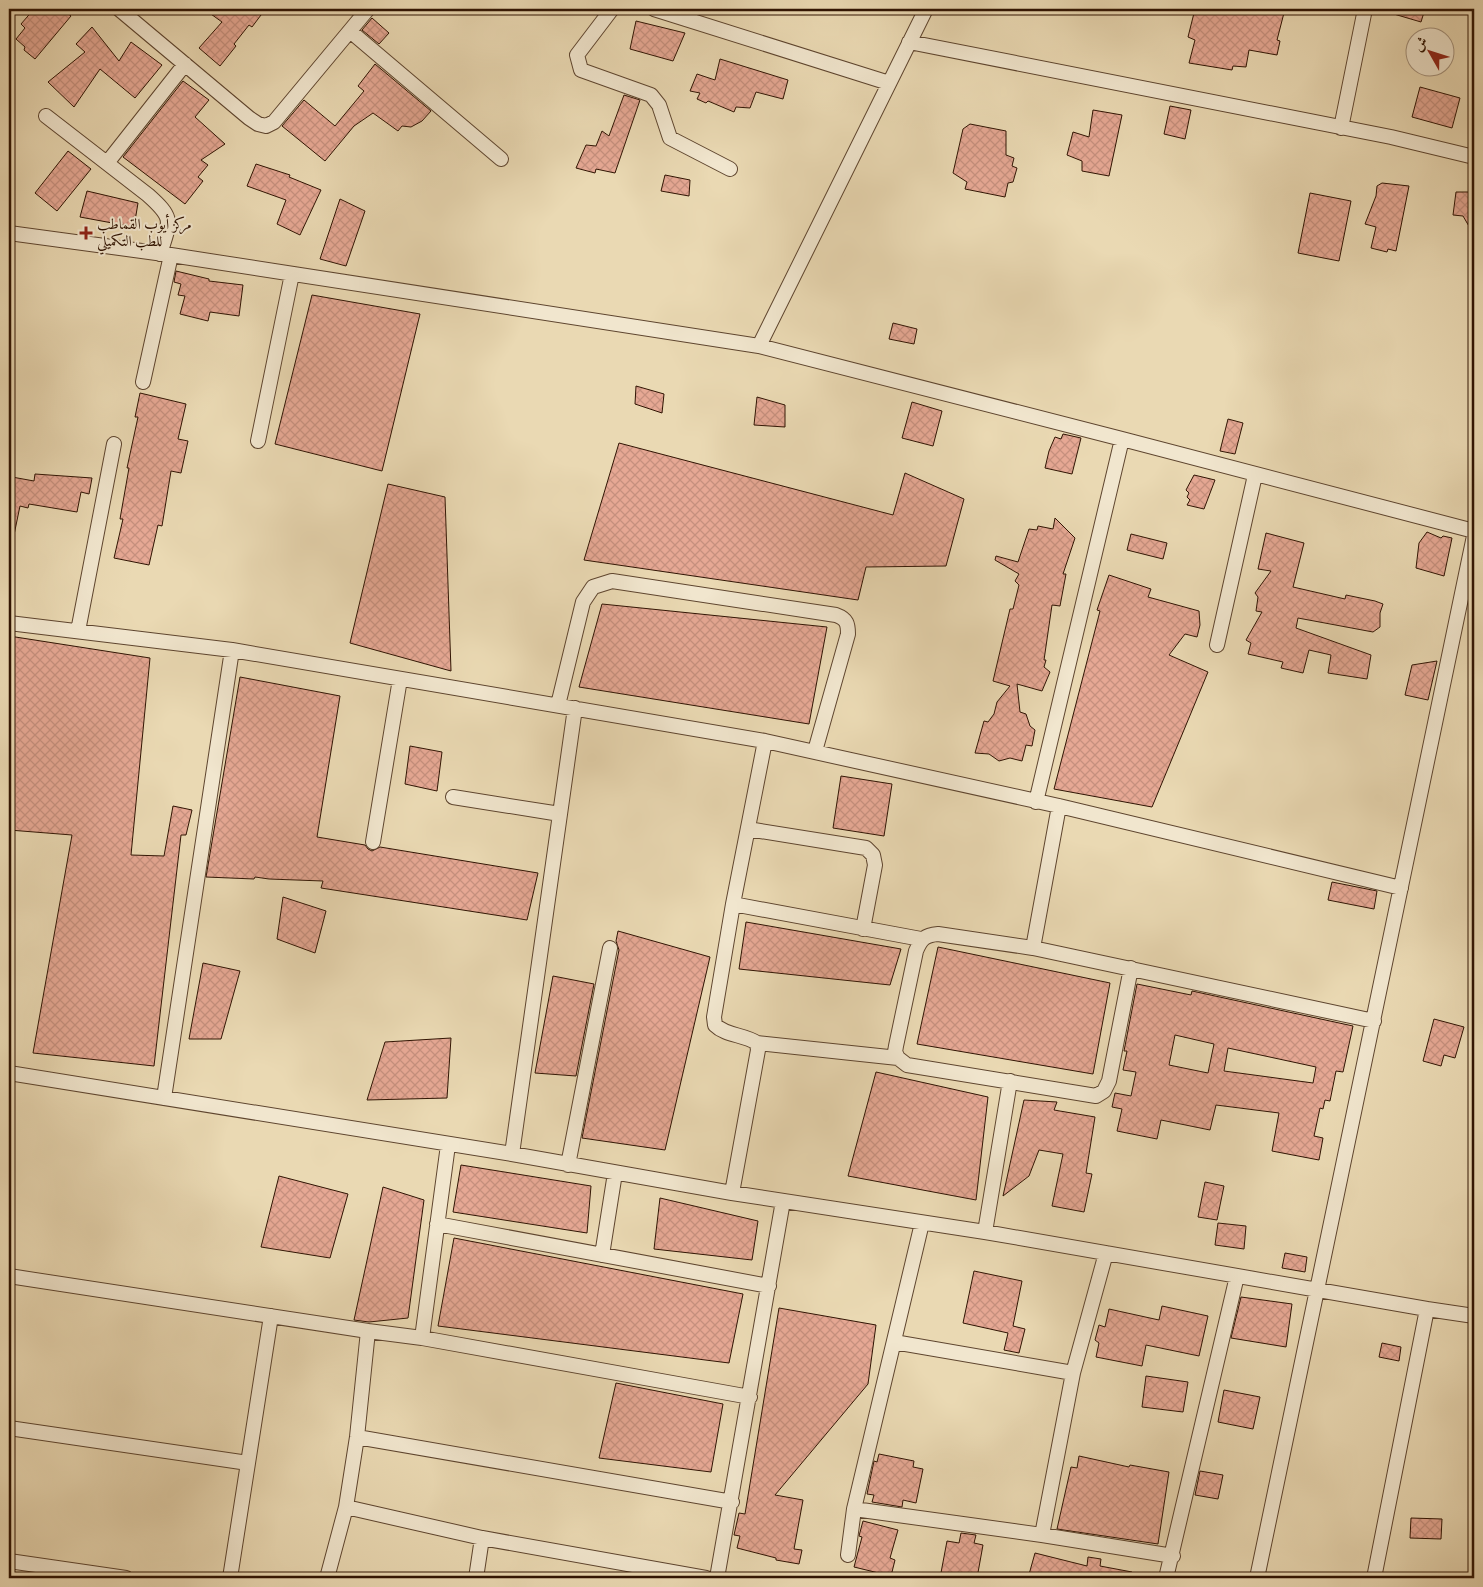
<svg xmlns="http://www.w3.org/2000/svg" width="1483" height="1587" font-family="'IM FELL Great Primer',Amiri,serif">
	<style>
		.building { fill: url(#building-cross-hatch); stroke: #301403; fill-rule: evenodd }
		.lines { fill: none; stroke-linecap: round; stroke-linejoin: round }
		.street-casing { stroke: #5e452f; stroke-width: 16 }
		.street { stroke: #f1e6ce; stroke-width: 14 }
		.poi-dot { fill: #8f2418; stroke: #f1e6ce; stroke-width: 2 }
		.labels { text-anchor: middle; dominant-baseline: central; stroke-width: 4; stroke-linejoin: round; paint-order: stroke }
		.poi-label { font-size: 15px; fill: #301403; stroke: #f1e6ce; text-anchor: start }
	</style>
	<defs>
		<pattern id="building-cross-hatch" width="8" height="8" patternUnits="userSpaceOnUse" patternTransform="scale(1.25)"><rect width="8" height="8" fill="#e6a894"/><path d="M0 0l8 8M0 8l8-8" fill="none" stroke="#c6907e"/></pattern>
	</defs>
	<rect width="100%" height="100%" fill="#ead9b3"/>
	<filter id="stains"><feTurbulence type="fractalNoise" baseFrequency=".004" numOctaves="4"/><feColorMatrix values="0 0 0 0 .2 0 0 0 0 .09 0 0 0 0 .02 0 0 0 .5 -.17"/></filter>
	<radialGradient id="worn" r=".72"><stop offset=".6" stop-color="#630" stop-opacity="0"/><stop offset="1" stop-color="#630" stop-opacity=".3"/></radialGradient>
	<path class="building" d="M34,9H62L71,16L35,59L24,50L25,47L16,39L25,28L21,24Z
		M204,9H253L261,15L252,27L249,25L234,44L236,46L220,66L199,48L222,22Z
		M1195,9H1285L1277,40L1280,41L1277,55L1249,50L1246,67L1233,66L1232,70L1189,63L1195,40L1188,37Z
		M1388,9H1425L1421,22L1387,12Z
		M372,18L389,33L379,44L362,30Z
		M636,21L685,33L673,61L630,49Z
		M92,27L119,61L131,42L162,65L135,98L100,69L74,107L48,82L85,52L76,44Z
		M720,59L788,80L783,99L756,92L750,108L736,107L734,112L708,101L706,103L697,99L700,93L690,91L697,74L715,80Z
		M375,64L431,111L422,121L411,127L402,126L398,131L373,113L354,126L325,161L282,126L304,100L335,126L364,91L358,86Z
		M183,81L209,100L195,117L225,144L201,160L208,165L198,177L203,181L185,204L123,157Z
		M1420,87L1460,98L1452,128L1412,117Z
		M624,95L640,100L615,173L596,169L595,173L576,168L586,145L596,146L602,131L609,136Z
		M1170,106L1191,110L1185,139L1164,134Z
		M1093,110L1122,115L1109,176L1082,171V161L1067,155L1073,132L1089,137Z
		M970,124L1006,131V155L1014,158L1012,166L1017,168L1013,182L1008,183L1005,197L965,189L967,182L953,173L963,129Z
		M68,151L91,169L57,211L35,193Z
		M256,164L290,175L289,177L321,190L300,235L277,224L286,200L247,186Z
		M665,175L690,180L689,196L661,191Z
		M1382,183L1409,186L1396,251L1388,249L1387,252L1371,248L1376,227L1365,224L1376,196L1377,186Z
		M87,191L138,203L134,227L80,217Z
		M1456,192H1470L1474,197V210L1470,228L1463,216L1453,215Z
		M1310,193L1351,201L1339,261L1298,253Z
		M340,199L365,211L346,266L320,259Z
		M176,271L209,279V281L243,285L239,316L210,312L208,321L180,314L185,296L178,295L181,284L174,282Z
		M312,295L420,314L382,471L275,444Z
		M893,323L917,329L914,344L889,339Z
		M636,386L664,394L662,413L635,404Z
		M140,393L186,404L178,439L188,441L181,473L171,471L162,526L158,525L149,565L114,558L123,519H120L129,468H127L138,417H135Z
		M757,397L785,405V427L754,425Z
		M912,402L942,411L933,446L902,438Z
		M1228,419L1243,423L1235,454L1220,451Z
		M1063,434L1081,438L1072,474L1045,468L1049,451L1055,437L1061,439Z
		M619,443L893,515L905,473L964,499L946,566L866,567L858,600L584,560Z
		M35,474L92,478L89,494L81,492L77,512L29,504L28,508L20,506L14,535L9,534V490L12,477L34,481Z
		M1194,475L1215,480L1204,509L1187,505L1190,500L1187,497L1189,493L1186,490Z
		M388,484L445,497L451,671L350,643Z
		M1055,518L1075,538L1063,574H1066L1060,606L1052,605L1044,660H1046L1044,667L1050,672L1042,691L1017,684L1020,712L1026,714L1030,726L1035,730L1032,746L1026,745L1022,761L1010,758L999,761L989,754L975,753L984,721L988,722L994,714L997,702L1010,686L993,681L1010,609H1013L1019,585L1015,581L1019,574L995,560L996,556L1018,562L1029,529L1037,530L1038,526L1053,529Z
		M1427,532L1441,538L1443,536L1452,538L1444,576L1416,568L1419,543Z
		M1266,533L1304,543L1293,587L1345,599L1346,595L1375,601L1383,604L1380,613V627L1373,632L1298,618L1296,628L1371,655L1367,679L1328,673L1331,655L1309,650L1303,673L1281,668L1283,662L1248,654L1251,643L1246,640L1262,612L1256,611L1258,597L1255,593L1271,571L1258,569Z
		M1131,534L1167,543L1163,559L1127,550Z
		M1109,575L1151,589L1148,597L1199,611L1200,625L1197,637L1185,634L1169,655L1208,672L1152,807L1054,789L1100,611L1097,610Z
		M602,604L827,627L809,724L579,687Z
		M9,636L150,658L131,855L164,856L173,806L192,810L186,835H181L154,1066L33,1053L72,835L9,830Z
		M1437,661L1428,700L1405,695L1412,665Z
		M240,677L340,696L317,837L365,845L368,849L372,851L380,847L538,873L527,920L321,888L323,881L269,879L255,877L254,879L206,877Z
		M410,746L442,752L437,791L405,784Z
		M841,776L892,784L884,836L833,828Z
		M1332,882L1377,891L1374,909L1328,900Z
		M283,897L326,911L315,953L277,939Z
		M746,922L901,949L890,985L739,969Z
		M618,931L710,957L665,1150L582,1138L619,950L616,941Z
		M938,947L1110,983L1093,1074L917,1044Z
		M203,963L240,971L221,1039H189Z
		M553,976L594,984L576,1076L535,1073Z
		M1137,984L1191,995L1192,991L1353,1026L1343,1072L1336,1071L1330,1101L1325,1100L1323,1109L1320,1108L1314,1136L1323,1138L1319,1160L1272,1151L1279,1113L1216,1105L1210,1130L1161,1120L1157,1139L1117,1131L1122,1109L1112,1107L1115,1093L1131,1096L1136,1072L1123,1070L1127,1051H1124ZM1175,1035L1214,1044L1208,1073L1169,1065ZM1228,1048L1316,1067L1313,1083L1224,1071Z
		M1434,1019L1464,1027L1455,1058L1444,1055L1441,1066L1423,1061Z
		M451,1038L447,1098L367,1100L385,1042Z
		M876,1072L988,1097L976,1200L848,1176Z
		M1024,1100L1057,1102L1054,1110L1095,1117L1086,1173L1092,1174L1084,1212L1052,1206L1063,1154L1039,1150L1029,1176L1003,1196Z
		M461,1165L591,1186L587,1233L453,1212Z
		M279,1176L348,1194L330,1258L261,1247Z
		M1205,1182L1224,1186L1217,1220L1198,1217Z
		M383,1187L424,1200L408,1318L369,1322L354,1320Z
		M660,1198L758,1221L752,1260L654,1249Z
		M1218,1223L1246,1226L1244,1249L1215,1245Z
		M454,1238L743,1294L729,1363L438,1326Z
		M1285,1253L1307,1257L1305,1272L1282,1268Z
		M974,1271L1022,1281L1013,1326L1025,1329L1019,1353L1004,1350L1008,1333L963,1323Z
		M1241,1297L1292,1304L1286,1347L1231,1338Z
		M1162,1306L1208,1316L1199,1356L1146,1345L1142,1366L1096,1357L1099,1343L1095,1340L1099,1325L1105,1327L1109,1309L1159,1320Z
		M779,1308L876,1325L868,1384L775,1495L803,1500L794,1549L802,1550L799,1564L776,1560V1558L737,1548L740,1536L734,1535L739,1513L745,1514Z
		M1382,1343L1401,1347L1399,1361L1379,1357Z
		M1146,1376L1188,1382L1183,1412L1142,1407Z
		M616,1383L723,1404L711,1472L599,1458Z
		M1224,1390L1260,1397L1253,1429L1218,1422Z
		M879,1454L914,1461L913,1467L923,1469L916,1503L903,1500L902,1507L872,1502L874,1495L867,1494L874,1461L877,1462Z
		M1079,1456L1129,1467L1130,1465L1169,1472L1158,1544L1057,1529L1071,1467L1077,1468Z
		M1200,1471L1223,1475L1218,1499L1195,1495Z
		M1411,1518L1442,1519L1441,1539L1410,1538Z
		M863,1521L898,1530L890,1558L895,1560L891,1576L854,1567L862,1537L859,1536Z
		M961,1533L976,1535L974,1543L983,1545L977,1578H940L947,1541L959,1543Z
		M1035,1553L1087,1566L1088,1557L1101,1559L1100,1566L1132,1572V1578H1028Z"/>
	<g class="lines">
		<defs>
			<path id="street" d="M119,9L249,118L258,124L266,126L274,122L368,9
				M612,9L577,55L581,70L651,95L659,105L670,138L730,169
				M654,9L889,83
				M350,31L501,159
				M909,42L1391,137L1474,157
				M46,116L148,195C175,219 170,221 160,254
				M1341,128L1365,9
				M107,163L185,64
				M9,233L171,255L759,346L1122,439L1474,531
				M759,346L926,9
				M143,382L171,255
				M258,441L292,274
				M9,623L232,650L164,1098
				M78,631L114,444
				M1217,645L1255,475
				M232,650L765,741L1059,806
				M558,705L583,602L593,587L612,581L836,615C847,619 848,624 848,634L815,751
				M453,797L560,814
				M1036,802L1122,439
				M748,829L866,848L873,855L875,865L863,929
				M373,842L400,679
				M733,904L921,939
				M1033,948L1059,806L1401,888
				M757,1043L898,1058L907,1065L1096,1096L1104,1091L1109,1081L1131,968
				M898,1058L895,1052L896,1046L916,951C921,939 925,935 938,934L1033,948L1374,1021
				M9,1073L512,1154L732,1193L985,1232L1427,1309L1374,1578
				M512,1154L575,708
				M568,1165L610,948
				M732,1193L758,1050L757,1043C743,1034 726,1036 715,1025L714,1017L733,904L765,741
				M437,1224L769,1286
				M985,1232L1010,1081
				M602,1255L615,1173
				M9,1276L368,1331
				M1427,1309L1474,1316
				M422,1338L448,1145
				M894,1342L1073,1373
				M9,1428L248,1463
				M357,1437L732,1502
				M346,1507L482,1538L706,1578
				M854,1509L1042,1535L1173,1556
				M1042,1535L1073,1373L1106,1253
				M848,1555L854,1509L922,1223
				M9,1561L126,1578
				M230,1578L271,1316
				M327,1578L346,1507L357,1437L368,1331L422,1338L750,1397
				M476,1578L482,1538
				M717,1578L783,1201
				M1166,1578L1237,1276
				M1257,1578L1474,536"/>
		</defs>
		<use href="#street" class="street-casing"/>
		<use href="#street" class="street"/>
	</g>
	<path class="poi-dot" d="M83.5 225.5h5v5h5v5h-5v5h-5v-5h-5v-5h5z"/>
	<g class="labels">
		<g class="poi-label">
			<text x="97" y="224">مركز أيوب القماطب<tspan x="97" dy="17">للطب التكميلي</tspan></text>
		</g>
	</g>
	<rect width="1483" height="1587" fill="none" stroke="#ead9b3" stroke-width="30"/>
	<rect x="10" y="10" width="1463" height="1567" fill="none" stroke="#301403" stroke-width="2.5"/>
	<rect x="15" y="15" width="1453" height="1557" fill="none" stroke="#301403"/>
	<g transform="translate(1430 52) rotate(309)"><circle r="24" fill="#f1e6ce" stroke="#a4927d"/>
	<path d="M0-4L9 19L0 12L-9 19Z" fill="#8f2418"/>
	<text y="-8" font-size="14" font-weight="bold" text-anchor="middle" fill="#301403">ش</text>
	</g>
	<rect width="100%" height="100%" filter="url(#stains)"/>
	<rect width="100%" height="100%" fill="url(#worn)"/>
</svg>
